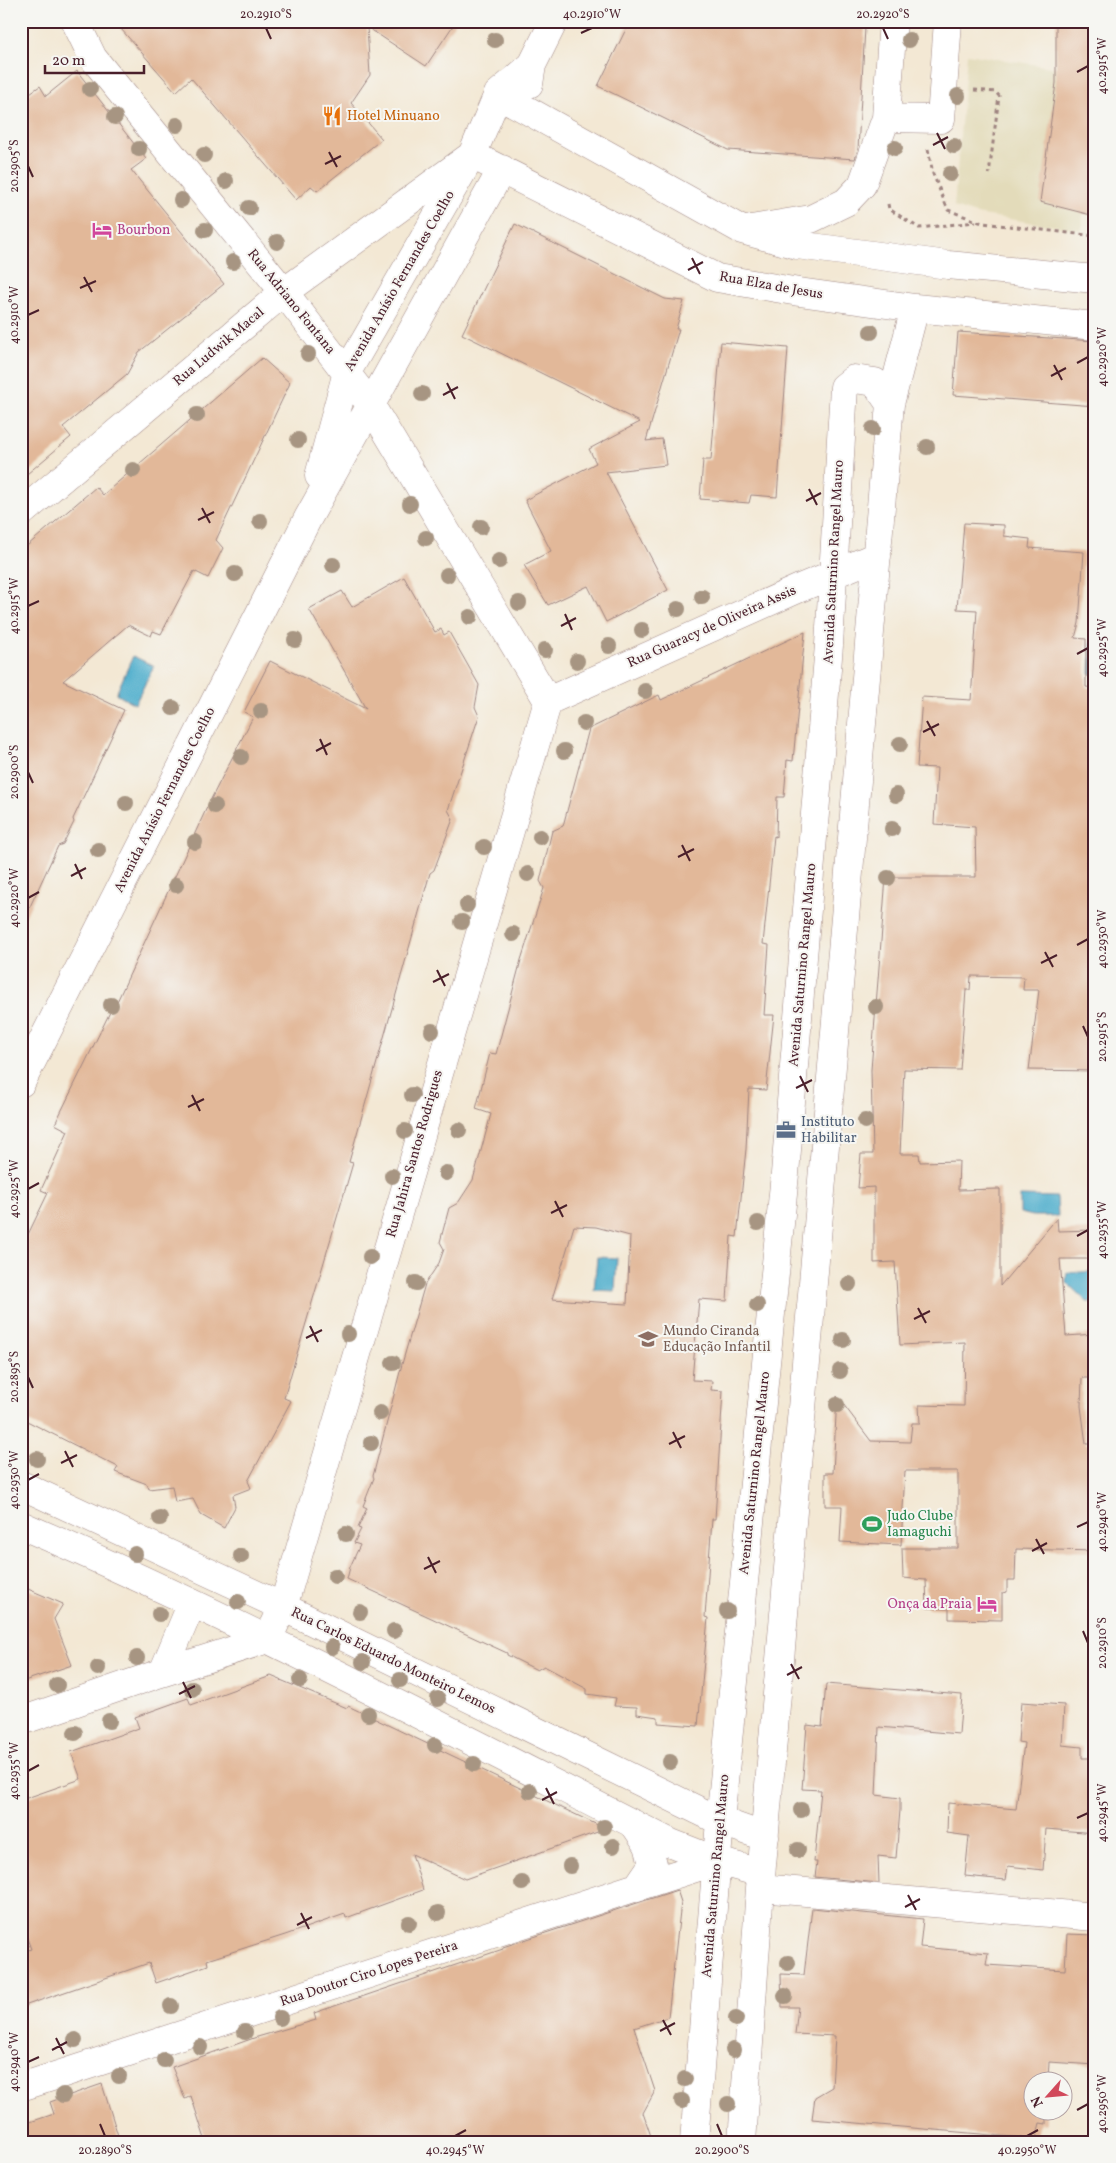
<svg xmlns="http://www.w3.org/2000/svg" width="1116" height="2163" font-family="Vollkorn,serif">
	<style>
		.built { fill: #e3dbba }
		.water { fill: #4dadcc; stroke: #4c667c }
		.building { fill: #e2b899; fill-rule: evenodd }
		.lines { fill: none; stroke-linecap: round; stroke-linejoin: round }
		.minor-casing { stroke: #9e8480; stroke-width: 29 }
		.path { stroke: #9e8480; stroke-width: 3; stroke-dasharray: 4 4; stroke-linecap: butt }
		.minor { stroke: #fff; stroke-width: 28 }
		.tree { fill: #a79582 }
		.ticks { fill: none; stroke: #4a1f2b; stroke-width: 2 }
		.labels { text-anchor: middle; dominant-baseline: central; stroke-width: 4; stroke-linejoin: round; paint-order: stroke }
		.food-label { font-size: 14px; fill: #c56008; stroke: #f6f6f2; text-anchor: start }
		.hotel-label { font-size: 14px; fill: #b23c85; stroke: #f6f6f2; text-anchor: start }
		.street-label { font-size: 14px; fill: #4a1f2b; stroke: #f6f6f2 }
		.service-label { font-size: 14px; fill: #4e5e75; stroke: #f6f6f2; text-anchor: start }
		.education-label { font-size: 14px; fill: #785e54; stroke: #f6f6f2; text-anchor: start }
		.leisure-label { font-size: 14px; fill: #27864d; stroke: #f6f6f2; text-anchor: start }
		.neatline { fill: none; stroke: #4a1f2b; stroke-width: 2 }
		.ticks-label { font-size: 12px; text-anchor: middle; fill: #4a1f2b }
	</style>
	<rect width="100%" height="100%" fill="#f6f6f2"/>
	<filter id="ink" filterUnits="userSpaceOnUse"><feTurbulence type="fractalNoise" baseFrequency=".02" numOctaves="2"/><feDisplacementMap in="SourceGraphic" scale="10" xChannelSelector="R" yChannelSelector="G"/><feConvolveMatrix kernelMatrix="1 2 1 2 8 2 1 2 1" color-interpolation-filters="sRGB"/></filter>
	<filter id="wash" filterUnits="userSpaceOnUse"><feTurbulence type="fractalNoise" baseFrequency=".0096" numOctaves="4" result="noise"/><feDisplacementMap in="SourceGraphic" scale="20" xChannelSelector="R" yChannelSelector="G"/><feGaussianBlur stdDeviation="1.12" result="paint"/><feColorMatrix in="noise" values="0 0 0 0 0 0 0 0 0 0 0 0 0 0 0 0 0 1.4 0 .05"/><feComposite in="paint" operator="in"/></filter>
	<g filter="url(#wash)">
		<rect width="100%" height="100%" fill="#f3e8d4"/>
		<path class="built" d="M967,54L1095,74V215L1083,213L1082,230L976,214L954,207Z"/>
		<path class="water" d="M1091,643H1095V674H1090Z
			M133,656L154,666L135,704L116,694Z
			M1020,1196L1057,1197L1058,1216H1033L1020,1213Z
			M597,1257L617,1258L615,1291L594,1290Z
			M1095,1271V1302H1087L1066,1282L1067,1273Z"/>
		<g id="blocks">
			<path class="building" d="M114,21H456L426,66L367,27L370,75L351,103L382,139L317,191L311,186L296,200L191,78L176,92Z
				M630,21H857V26L865,28L858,149L855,159L728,150L598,86Z
				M1056,21H1095V216L1040,202L1056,83Z
				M77,71L146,159L131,170L224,284L139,352L127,374L63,427L71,437L21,479V99L40,86L46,96Z
				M515,224L665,299L684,301L676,329H679L646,441L662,439L666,465L606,472L668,590L606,622L588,586L548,605L524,565L551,551L525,500L596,463L589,449L640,422L462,334Z
				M958,332L1095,341V406L953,395Z
				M721,342L788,348L777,497L751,495L749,503L700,499L703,460H711Z
				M262,358L290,383L216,540L223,548L208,578L194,571L161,634L153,631L151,636L128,625L63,681L124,710L73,819L74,822L63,844L58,846L21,926V551L96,487L103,495Z
				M964,523L1004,525V536L1030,539L1029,548L1084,552L1079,623L1075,638L1086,639V687L1094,688L1090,857L1087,859L1095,946V1071L1029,1070L1039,990H1023L1024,977L971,976L970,990H966L960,1070L904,1069L900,1154H919L920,1162L959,1161L958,1190L1000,1189V1286L1057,1218L1058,1231L1095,1230V1259H1060L1066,1336L1095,1334V1378H1082L1081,1406L1086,1444H1095V1551L1016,1549L1015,1580H1007V1592L1002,1593V1620L949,1619V1609L927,1608L926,1580L903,1578L902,1548H958V1471H905L901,1545L840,1542L842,1506H825V1473H833L837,1396L871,1441L910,1442L912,1423H920L919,1405L964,1406L965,1342L900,1345L895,1262L874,1263V1187L858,1188L861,1154H873L871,1070L886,877H976L975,827L934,824L937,768L917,767L922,697L971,700L977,610L957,609Z
				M404,577L435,632L441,629L444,635L449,632L479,685L475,707L479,716L448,810L453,819L434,870L430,873L349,1162L353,1163L284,1398L291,1401L248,1481L251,1488L233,1495L235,1507L224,1528L201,1515L193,1499L175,1502L172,1486L149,1489L147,1484L115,1472L118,1467L21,1418V1249L48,1193L41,1190L68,1131L55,1124L113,1006H115L209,803L253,717L244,712L270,661L366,709L309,609L342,591L352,607Z
				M805,632L793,761L787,760L784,797H777L776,837L774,836L763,944L769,945L764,1015H774L766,1090L749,1089L746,1149L737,1237L731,1236L727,1301L699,1299L692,1380L712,1381L711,1390L723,1391L715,1519H712L705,1617L708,1618L698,1726L658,1723V1717L637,1714V1707L614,1706L616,1698L587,1694V1689L544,1666L537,1670L507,1655V1653L347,1579L350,1567L360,1545L354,1543L361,1529L358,1528L367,1508L363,1506L374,1478L373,1476L402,1364L425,1284L439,1263L444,1249L440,1242L449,1208L458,1203L473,1180L491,1114L476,1109L490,1053L496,1054L521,960L544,888L540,881L552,831L563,826L589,729L659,695L661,700ZM574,1226L596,1227L630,1236L627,1304L552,1299Z
				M21,1586L63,1604L54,1619L72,1665L21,1682Z
				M271,1676L347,1708L348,1706L606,1829L465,1879L412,1854L423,1890L346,1918L345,1914L285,1935L207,1960L208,1965L156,1983L149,1963L21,2007V1953L31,1949L21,1922V1800L81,1779L71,1752L139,1728L135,1717L188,1698L191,1705Z
				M826,1684L962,1695L959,1734L879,1727L876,1795L900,1798V1810L896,1858L878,1856L879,1883L815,1877L817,1862H814L821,1790L802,1789L807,1725L822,1727Z
				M1021,1702L1064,1705L1062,1745L1082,1747V1758H1095V1833L1046,1829L1043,1870L1008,1866L1006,1880L965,1876L969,1836L947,1833L948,1803L1016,1809L1024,1743L1018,1742Z
				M677,1890L681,1902L668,2017L634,2028L655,2091L643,2113L653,2142H206L191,2096L185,2099L172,2067L254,2038L316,2020L314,2013L503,1949V1947Z
				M812,1908L923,1919L920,1947L988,1953L986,1965L1065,1970L1067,1934L1095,1935V2065L1049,2062L1048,2080H1034V2110H1046V2124L1040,2123L1036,2139L812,2119L815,2097L832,2087L835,2036L795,2034L798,2007H782L781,1974L804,1975Z
				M102,2084L120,2142H21V2125L54,2114L50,2102Z"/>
		</g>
	</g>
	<g filter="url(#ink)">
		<use href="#blocks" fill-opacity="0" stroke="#9e8480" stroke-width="1"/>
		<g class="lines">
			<defs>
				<path id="minor" d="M75,21L93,58L284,292L370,404L548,701
					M529,84L532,65L554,21
					M498,94L742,230L797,245L948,265L1095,279
					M886,118L941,119L948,21
					M472,155L717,278L799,292L915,308L1095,326
					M751,229L811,219L846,202L862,185L886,118L893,21
					M319,476L347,372L472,155L498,94L532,65
					M21,513L284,292L472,155
					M548,701L800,588L877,556
					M21,1083L308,518L502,169
					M21,1485L283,1607L720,1821L765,1837
					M21,1525C242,1621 456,1734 671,1843L717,1861L761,1873
					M268,1639L283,1607L548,701
					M163,1672L192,1603
					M21,1721L155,1675L268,1639
					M634,1824L648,1845L653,1864L638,1886
					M760,1888L1095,1917
					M21,2087L717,1861
					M694,2142L720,1821L785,1174L829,645L844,387L854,379L875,382L890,404
					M742,2142L760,1888L890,404L915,308"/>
			</defs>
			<use href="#minor" class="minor-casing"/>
			<path class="path" d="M974,90L996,92L999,96L989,174
				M928,149L933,174L948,210L982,223L1095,236
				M888,204L889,209L919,228L976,222"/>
			<use href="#minor" class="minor"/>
		</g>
		<g class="tree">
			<circle cx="495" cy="40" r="8"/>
			<circle cx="909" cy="40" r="8"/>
			<circle cx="90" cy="89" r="8"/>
			<circle cx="958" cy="96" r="8"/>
			<circle cx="115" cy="117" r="8"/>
			<circle cx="177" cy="125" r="8"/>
			<circle cx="954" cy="146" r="8"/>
			<circle cx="895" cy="148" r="8"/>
			<circle cx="139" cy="149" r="8"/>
			<circle cx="204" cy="155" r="8"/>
			<circle cx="950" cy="174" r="8"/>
			<circle cx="226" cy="181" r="8"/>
			<circle cx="181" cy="200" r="8"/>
			<circle cx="249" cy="208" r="8"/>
			<circle cx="205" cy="230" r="8"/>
			<circle cx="277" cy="242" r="8"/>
			<circle cx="233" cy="262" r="8"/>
			<circle cx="871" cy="332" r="8"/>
			<circle cx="308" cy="354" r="8"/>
			<circle cx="422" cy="394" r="8"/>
			<circle cx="197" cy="415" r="8"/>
			<circle cx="873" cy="429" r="8"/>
			<circle cx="298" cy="440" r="8"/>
			<circle cx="927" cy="447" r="8"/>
			<circle cx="133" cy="470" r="8"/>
			<circle cx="410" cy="504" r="8"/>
			<circle cx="260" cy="521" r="8"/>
			<circle cx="481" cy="527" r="8"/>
			<circle cx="426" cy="538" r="8"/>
			<circle cx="499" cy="561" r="8"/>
			<circle cx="333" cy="565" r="8"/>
			<circle cx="235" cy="574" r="8"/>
			<circle cx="447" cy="575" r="8"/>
			<circle cx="702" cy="597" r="8"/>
			<circle cx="519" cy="603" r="8"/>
			<circle cx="678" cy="609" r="8"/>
			<circle cx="470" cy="617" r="8"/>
			<circle cx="642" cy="630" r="8"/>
			<circle cx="295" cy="640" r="8"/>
			<circle cx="609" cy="646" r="8"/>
			<circle cx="545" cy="650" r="8"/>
			<circle cx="577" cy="661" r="8"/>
			<circle cx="645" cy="691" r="8"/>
			<circle cx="173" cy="708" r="8"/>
			<circle cx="261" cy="711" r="8"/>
			<circle cx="584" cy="723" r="8"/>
			<circle cx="900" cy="744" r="8"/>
			<circle cx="564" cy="751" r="8"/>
			<circle cx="241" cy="757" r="8"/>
			<circle cx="896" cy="795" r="8"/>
			<circle cx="126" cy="803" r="8"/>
			<circle cx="215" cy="806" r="8"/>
			<circle cx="892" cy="829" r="8"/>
			<circle cx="540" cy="837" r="8"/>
			<circle cx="195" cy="842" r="8"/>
			<circle cx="484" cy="847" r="8"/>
			<circle cx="98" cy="850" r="8"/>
			<circle cx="528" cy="874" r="8"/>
			<circle cx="888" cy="878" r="8"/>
			<circle cx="176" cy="885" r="8"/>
			<circle cx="467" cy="905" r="8"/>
			<circle cx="462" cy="922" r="8"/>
			<circle cx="513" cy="934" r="8"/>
			<circle cx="111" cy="1005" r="8"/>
			<circle cx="876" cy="1007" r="8"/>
			<circle cx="432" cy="1031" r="8"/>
			<circle cx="412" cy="1095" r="8"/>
			<circle cx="865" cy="1121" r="8"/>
			<circle cx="459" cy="1130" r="8"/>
			<circle cx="405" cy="1131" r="8"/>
			<circle cx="446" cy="1173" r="8"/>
			<circle cx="392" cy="1176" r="8"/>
			<circle cx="758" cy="1223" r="8"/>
			<circle cx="370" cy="1257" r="8"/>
			<circle cx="416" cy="1283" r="8"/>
			<circle cx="849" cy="1284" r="8"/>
			<circle cx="757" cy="1305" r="8"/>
			<circle cx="348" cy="1334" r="8"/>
			<circle cx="843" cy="1340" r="8"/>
			<circle cx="393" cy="1363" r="8"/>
			<circle cx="840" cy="1371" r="8"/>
			<circle cx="837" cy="1405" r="8"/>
			<circle cx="380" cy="1413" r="8"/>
			<circle cx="371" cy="1443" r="8"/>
			<circle cx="37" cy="1459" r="8"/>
			<circle cx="160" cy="1518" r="8"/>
			<circle cx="346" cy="1534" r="8"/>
			<circle cx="135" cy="1554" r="8"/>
			<circle cx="241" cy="1556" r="8"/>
			<circle cx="335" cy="1576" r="8"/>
			<circle cx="238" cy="1602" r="8"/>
			<circle cx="727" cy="1611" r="8"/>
			<circle cx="360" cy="1612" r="8"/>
			<circle cx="159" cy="1614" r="8"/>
			<circle cx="394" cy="1631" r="8"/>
			<circle cx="332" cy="1647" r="8"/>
			<circle cx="137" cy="1658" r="8"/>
			<circle cx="363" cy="1662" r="8"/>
			<circle cx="98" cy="1668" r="8"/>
			<circle cx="300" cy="1680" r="8"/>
			<circle cx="400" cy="1680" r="8"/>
			<circle cx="57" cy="1685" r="8"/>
			<circle cx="192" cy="1689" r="8"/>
			<circle cx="438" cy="1699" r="8"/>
			<circle cx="368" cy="1714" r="8"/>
			<circle cx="109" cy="1721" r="8"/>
			<circle cx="75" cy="1733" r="8"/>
			<circle cx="435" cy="1745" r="8"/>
			<circle cx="670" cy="1762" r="8"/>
			<circle cx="474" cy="1764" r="8"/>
			<circle cx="530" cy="1791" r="8"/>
			<circle cx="801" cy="1810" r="8"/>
			<circle cx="604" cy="1827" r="8"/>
			<circle cx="613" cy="1846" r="8"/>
			<circle cx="798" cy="1850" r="8"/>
			<circle cx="570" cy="1866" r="8"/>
			<circle cx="522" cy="1883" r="8"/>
			<circle cx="438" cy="1913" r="8"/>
			<circle cx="409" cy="1923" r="8"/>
			<circle cx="788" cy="1963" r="8"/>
			<circle cx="785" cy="1996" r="8"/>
			<circle cx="171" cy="2006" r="8"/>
			<circle cx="280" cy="2018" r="8"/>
			<circle cx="736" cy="2019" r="8"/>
			<circle cx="245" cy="2032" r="8"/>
			<circle cx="75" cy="2040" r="8"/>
			<circle cx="200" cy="2047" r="8"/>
			<circle cx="733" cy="2050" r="8"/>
			<circle cx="164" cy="2060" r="8"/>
			<circle cx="119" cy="2076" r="8"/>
			<circle cx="685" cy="2079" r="8"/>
			<circle cx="63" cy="2095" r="8"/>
			<circle cx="682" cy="2101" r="8"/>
			<circle cx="728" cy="2104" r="8"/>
		</g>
	</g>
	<path class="ticks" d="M266,28L271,39M883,28L888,39M581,33L592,28M1077,72L1088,66M937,133L945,149M933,145L948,137M329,152L337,167M325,164L341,156M28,166L33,177M692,258L700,274M688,270L703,262M84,277L92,292M80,288L96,281M28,315L39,310M1077,363L1088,357M1054,365L1062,380M1051,376L1066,368M447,383L455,399M443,395L458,387M809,489L817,505M806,501L821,493M202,508L210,523M198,520L214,512M28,606L39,601M565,614L572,630M561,626L576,618M1077,654L1088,648M927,721L935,736M923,732L939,724M320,739L327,755M316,751L331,743M28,772L33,783M682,845L690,861M678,857L694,849M75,864L82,879M71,876L86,868M28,898L39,892M1077,945L1088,939M1045,952L1053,967M1041,963L1057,955M437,970L445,986M433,982L449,974M1083,1026L1088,1037M800,1076L808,1092M796,1088L812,1080M192,1095L200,1111M188,1107L204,1099M28,1189L39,1183M555,1201L563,1217M551,1213L567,1205M1077,1236L1088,1230M918,1308L926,1323M914,1319L930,1311M310,1326L318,1342M306,1338L322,1330M28,1377L33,1388M673,1432L681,1448M669,1444L685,1436M65,1451L73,1467M61,1463L77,1455M28,1480L39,1474M1077,1527L1088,1522M1036,1539L1044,1554M1032,1551L1047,1543M428,1557L436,1573M424,1569L440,1561M1083,1631L1088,1643M791,1664L799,1679M787,1675L802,1667M183,1682L191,1698M179,1694L195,1686M28,1771L39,1765M546,1788L554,1804M542,1800L557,1792M1077,1818L1088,1813M908,1895L916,1910M905,1907L920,1899M301,1913L309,1929M297,1925L312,1917M663,2020L671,2035M660,2031L675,2023M56,2038L64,2054M52,2050L67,2042M28,2062L39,2057M1077,2110L1088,2104M100,2124L105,2136M717,2124L722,2136M455,2136L466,2130M1027,2136L1038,2130"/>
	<defs>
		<symbol id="restaurant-bare" viewBox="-9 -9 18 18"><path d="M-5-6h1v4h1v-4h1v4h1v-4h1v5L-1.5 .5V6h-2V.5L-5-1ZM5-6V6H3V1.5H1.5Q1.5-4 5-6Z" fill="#e8710a" stroke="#f6f6f2" stroke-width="2.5" paint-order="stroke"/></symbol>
		<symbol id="hotel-bare" viewBox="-9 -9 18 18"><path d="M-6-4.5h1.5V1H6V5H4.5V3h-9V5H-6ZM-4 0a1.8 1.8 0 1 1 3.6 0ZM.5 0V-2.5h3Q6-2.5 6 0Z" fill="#d1479c" stroke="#f6f6f2" stroke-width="2.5" paint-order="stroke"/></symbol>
		<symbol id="office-bare" viewBox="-9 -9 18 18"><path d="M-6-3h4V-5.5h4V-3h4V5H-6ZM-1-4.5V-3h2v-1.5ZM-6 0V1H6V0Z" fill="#5c6f8a" stroke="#f6f6f2" stroke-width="2.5" paint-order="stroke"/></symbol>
		<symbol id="school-bare" viewBox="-9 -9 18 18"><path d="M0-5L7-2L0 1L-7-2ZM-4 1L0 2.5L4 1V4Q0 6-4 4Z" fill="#8d6e63" stroke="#f6f6f2" stroke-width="2.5" paint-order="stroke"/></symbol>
		<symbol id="stadium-bare" viewBox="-9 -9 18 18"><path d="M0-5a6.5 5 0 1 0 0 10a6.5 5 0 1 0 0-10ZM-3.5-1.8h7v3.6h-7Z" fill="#2e9e5b" stroke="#f6f6f2" stroke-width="2.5" paint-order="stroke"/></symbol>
	</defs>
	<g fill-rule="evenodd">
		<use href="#restaurant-bare" x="318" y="102" width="28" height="28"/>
		<use href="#hotel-bare" x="88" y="216" width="28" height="28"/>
		<use href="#office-bare" x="772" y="1116" width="28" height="28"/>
		<use href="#school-bare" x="634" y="1325" width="28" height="28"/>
		<use href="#stadium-bare" x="858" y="1510" width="28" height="28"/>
		<use href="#hotel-bare" x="973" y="1590" width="28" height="28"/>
	</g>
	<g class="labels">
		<g class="food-label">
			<text x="347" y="116">Hotel Minuano</text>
		</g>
		<g class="hotel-label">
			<text x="117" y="230">Bourbon</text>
			<text x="972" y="1604" text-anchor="end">Onça da Praia</text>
		</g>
		<g class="street-label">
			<text transform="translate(400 281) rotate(-60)">Avenida Anísio Fernandes Coelho</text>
			<text transform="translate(771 286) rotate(10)">Rua Elza de Jesus</text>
			<text transform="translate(291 302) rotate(51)">Rua Adriano Fontana</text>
			<text transform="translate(219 347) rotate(-40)">Rua Ludwik Macal</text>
			<text transform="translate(834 562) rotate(-87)">Avenida Saturnino Rangel Mauro</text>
			<text transform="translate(712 627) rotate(-24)">Rua Guaracy de Oliveira Assis</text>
			<text transform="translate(165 800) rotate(-63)">Avenida Anísio Fernandes Coelho</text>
			<text transform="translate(803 965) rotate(-85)">Avenida Saturnino Rangel Mauro</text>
			<text transform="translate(415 1154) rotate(-74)">Rua Jahira Santos Rodrigues</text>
			<text transform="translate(755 1473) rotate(-84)">Avenida Saturnino Rangel Mauro</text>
			<text transform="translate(393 1661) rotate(26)">Rua Carlos Eduardo Monteiro Lemos</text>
			<text transform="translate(716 1876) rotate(-85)">Avenida Saturnino Rangel Mauro</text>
			<text transform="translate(369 1974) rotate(-18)">Rua Doutor Ciro Lopes Pereira</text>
		</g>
		<g class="service-label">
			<text x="801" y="1122">Instituto<tspan x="801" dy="16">Habilitar</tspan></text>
		</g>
		<g class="education-label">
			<text x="663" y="1331">Mundo Ciranda<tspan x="663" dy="16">Educação Infantil</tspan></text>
		</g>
		<g class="leisure-label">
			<text x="887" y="1516">Judo Clube<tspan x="887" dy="16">Iamaguchi</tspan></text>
		</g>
	</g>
	<rect width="1116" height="2163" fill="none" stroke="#f6f6f2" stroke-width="55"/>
	<g transform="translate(1048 2096) rotate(243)"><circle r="24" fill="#f6f6f2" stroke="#b1a0a2"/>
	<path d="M0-4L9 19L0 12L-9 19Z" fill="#d1495b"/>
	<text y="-8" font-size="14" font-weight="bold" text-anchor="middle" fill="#4a1f2b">N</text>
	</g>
	<path d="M45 65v8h99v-8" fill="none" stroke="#4a1f2b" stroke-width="2.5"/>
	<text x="52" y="65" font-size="15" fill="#4a1f2b" stroke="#f6f6f2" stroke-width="4" paint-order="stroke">20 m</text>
	<rect x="28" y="28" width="1060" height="2108" class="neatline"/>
	<g class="ticks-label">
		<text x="266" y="18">20.2910°S</text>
		<text x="592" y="18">40.2910°W</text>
		<text x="883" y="18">20.2920°S</text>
		<text transform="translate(1102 66) rotate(-90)" y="4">40.2915°W</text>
		<text transform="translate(14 166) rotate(-90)" y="4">20.2905°S</text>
		<text transform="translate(14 315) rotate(-90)" y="4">40.2910°W</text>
		<text transform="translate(1102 357) rotate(-90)" y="4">40.2920°W</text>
		<text transform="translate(14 606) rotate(-90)" y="4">40.2915°W</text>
		<text transform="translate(1102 648) rotate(-90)" y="4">40.2925°W</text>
		<text transform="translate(14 772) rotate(-90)" y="4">20.2900°S</text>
		<text transform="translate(14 898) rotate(-90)" y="4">40.2920°W</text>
		<text transform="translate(1102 939) rotate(-90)" y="4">40.2930°W</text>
		<text transform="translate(1102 1037) rotate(-90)" y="4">20.2915°S</text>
		<text transform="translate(14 1189) rotate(-90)" y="4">40.2925°W</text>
		<text transform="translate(1102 1230) rotate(-90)" y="4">40.2935°W</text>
		<text transform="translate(14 1377) rotate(-90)" y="4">20.2895°S</text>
		<text transform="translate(14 1480) rotate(-90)" y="4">40.2930°W</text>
		<text transform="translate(1102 1522) rotate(-90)" y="4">40.2940°W</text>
		<text transform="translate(1102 1643) rotate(-90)" y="4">20.2910°S</text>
		<text transform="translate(14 1771) rotate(-90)" y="4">40.2935°W</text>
		<text transform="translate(1102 1813) rotate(-90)" y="4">40.2945°W</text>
		<text transform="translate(14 2062) rotate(-90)" y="4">40.2940°W</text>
		<text transform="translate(1102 2104) rotate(-90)" y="4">40.2950°W</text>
		<text x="105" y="2154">20.2890°S</text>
		<text x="455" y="2154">40.2945°W</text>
		<text x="722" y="2154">20.2900°S</text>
		<text x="1027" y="2154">40.2950°W</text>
	</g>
</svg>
